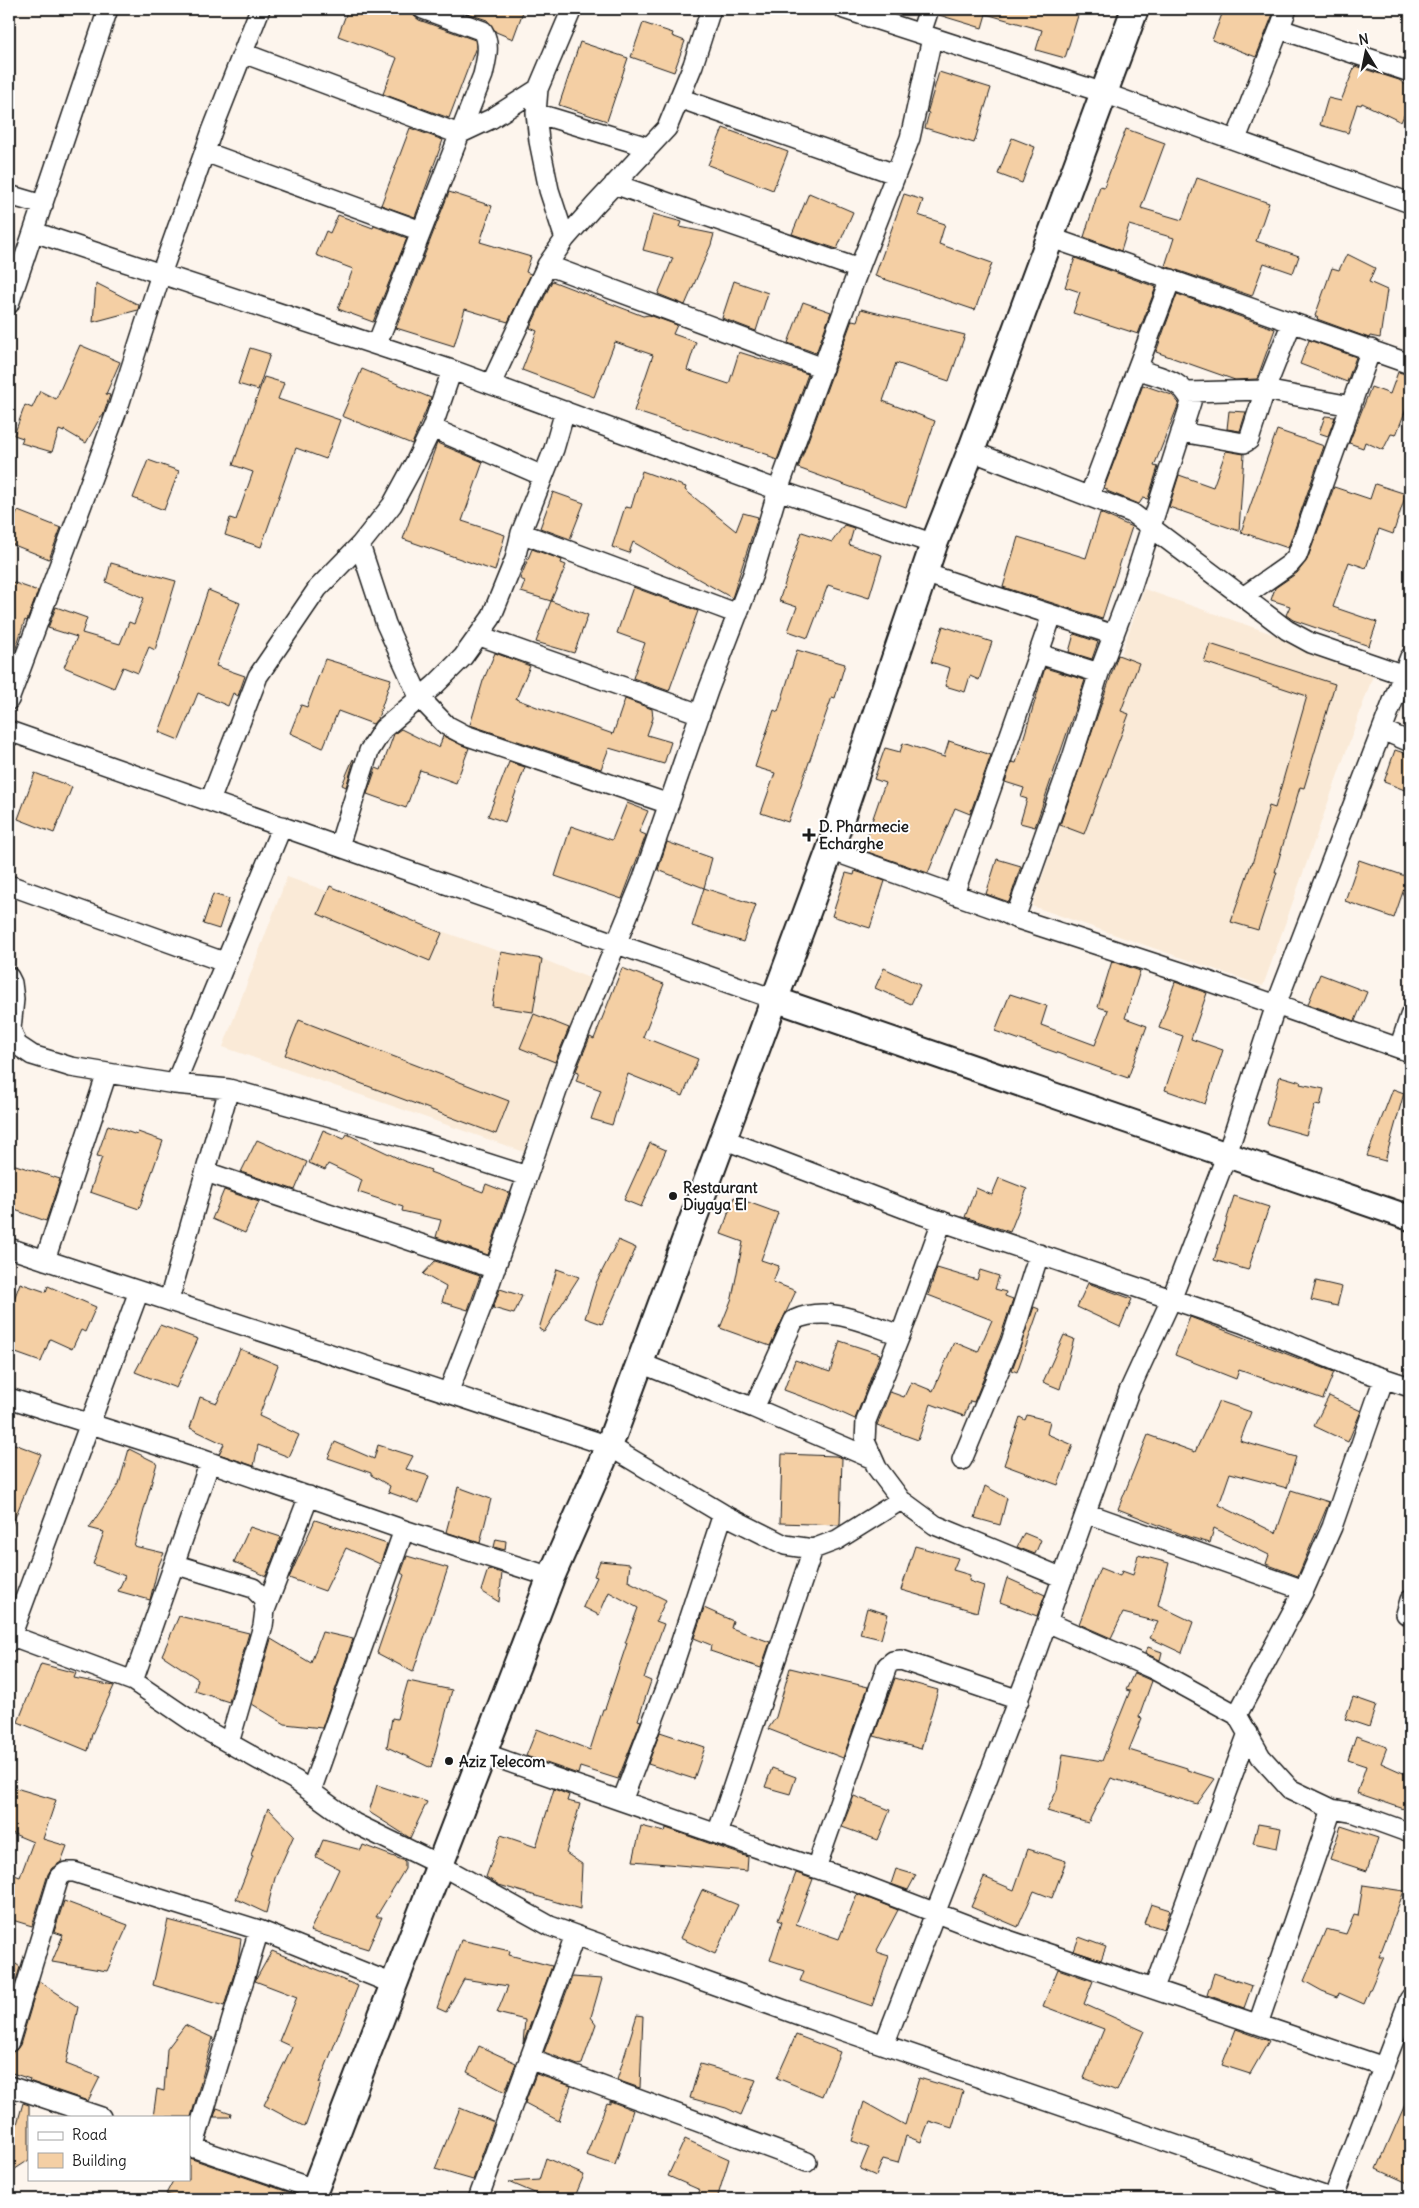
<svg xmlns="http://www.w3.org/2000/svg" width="1419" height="2208" font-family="Delius,sans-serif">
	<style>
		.built { fill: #faead7 }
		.building { fill: #f4cfa4; stroke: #1c1c1c }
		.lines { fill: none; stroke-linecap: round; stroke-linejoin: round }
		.minor-casing { stroke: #1c1c1c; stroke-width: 22 }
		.tertiary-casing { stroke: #1c1c1c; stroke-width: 28 }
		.secondary-casing { stroke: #1c1c1c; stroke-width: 30 }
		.minor { stroke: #fff; stroke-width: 19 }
		.tertiary { stroke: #fff; stroke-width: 24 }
		.secondary { stroke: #fff; stroke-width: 26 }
		.poi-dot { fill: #1c1c1c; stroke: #fff; stroke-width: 2 }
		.labels { text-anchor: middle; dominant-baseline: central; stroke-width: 4; stroke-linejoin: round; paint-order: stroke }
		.poi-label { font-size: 15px; font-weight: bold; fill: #1c1c1c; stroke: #fff; text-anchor: start }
	</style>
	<rect width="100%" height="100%" fill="#fdf5ed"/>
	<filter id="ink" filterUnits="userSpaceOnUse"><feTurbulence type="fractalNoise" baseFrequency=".02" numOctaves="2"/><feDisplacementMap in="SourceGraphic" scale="10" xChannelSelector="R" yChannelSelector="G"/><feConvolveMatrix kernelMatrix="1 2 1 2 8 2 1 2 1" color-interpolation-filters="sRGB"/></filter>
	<g filter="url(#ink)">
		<path class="built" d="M1144,589L1375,670L1263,986L1032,906Z
			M287,877L501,952L542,959L594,980L533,1155L223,1047Z"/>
		<path class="building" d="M348,9H412L414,16L419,20L475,40L476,47L449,118L383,94L397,58L338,36Z
			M455,9H524L513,39L496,32L487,20Z
			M940,9H1080L1065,58L1036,50L1042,30L986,14L982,28L939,15Z
			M1224,9H1275L1256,57L1212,40Z
			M643,23L673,33L672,36L685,41L674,72L631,57Z
			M580,42L628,58L607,121L559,105Z
			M1355,66L1399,80L1410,88V102L1401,122L1362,103L1361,105L1357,104L1348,133L1320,125L1328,98L1341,101Z
			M939,72L991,88L974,143L925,128L929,113L927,112L928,110Z
			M410,128L443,140L415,217L381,205Z
			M723,128L788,152L773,190L708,165Z
			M1126,129L1165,143L1141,208L1182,220L1197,178L1269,203L1256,241L1299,256L1293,273L1264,263L1252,296L1165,266L1174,238L1129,225L1121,251L1084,237L1100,186L1104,187Z
			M1012,138L1035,147L1022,183L998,174Z
			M449,192L492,206L480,242L531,257L526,272L531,274L508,322L465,309L454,346L396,328Z
			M809,193L853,212L837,249L792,234Z
			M904,194L923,200L918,215L945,224L939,244L992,263L975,310L875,276Z
			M653,214L682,222L680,227L714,234L711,245L685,305L658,294L673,258L643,250Z
			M338,215L373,228L374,226L407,238L373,322L338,309L353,269L316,255L326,231L330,233Z
			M1347,254L1375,268L1369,282L1387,290L1380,338L1370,336L1369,338L1317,319L1318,318L1315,316L1332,268L1339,270Z
			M1075,258L1156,287L1138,334L1073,313L1080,292L1065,287Z
			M552,281L643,316L649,315L677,325L673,334L696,342L687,370L729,384L739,352L808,374L777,460L769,457V455L634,411L653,355L615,342L594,397L522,370L537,331L530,328Z
			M734,281L768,293L756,331L722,318Z
			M96,283L139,305L138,310L93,322Z
			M1177,294L1275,329L1257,379L1235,380L1156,352Z
			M803,302L831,312L816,353L788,343Z
			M861,309L965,335L949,381L896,363L889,384L883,401L935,421L906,507L798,468L852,320L857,321Z
			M1309,340L1356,357L1347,382L1300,364Z
			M80,345L120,362L106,394L110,395L103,416H101L86,443L64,430V432L59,430L52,452L21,443L23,438L14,435L25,405L32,408L40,391L56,399Z
			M250,348L270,354L258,390L238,384Z
			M362,369L431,398L412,444L342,416Z
			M1398,372L1410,375V399L1396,435L1391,434L1383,450L1365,442L1363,448L1349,443L1371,387L1390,394Z
			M264,377L284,383L278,399L340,420L326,459L296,448L261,547L225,535L230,518L236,520L253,472L233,465Z
			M1143,385L1172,395L1179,403L1154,466L1158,467L1148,499L1143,498L1139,504L1107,491V489L1104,488Z
			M1229,411L1246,412L1240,431L1227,429Z
			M1325,416L1335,417L1328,436L1319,433Z
			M1277,430L1324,446L1288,548L1241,532Z
			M437,443L483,462L462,521L505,535L495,571L403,539Z
			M1226,451L1244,454L1239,531L1169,507L1179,475L1213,487Z
			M148,460L179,471L164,510L133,498Z
			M642,471L686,487L685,490L736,531L743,513L758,517L732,598L633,542L629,553L612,547L625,507L631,508Z
			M1375,484L1406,494L1393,534L1379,529L1366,568L1349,562L1333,607L1377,622L1369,646L1293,620L1286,615L1290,606L1271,600L1275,588L1297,573L1307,560L1334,487L1370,499Z
			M553,492L584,503L570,539L540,528Z
			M18,511L61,528L49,559L9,543V515L15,517Z
			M1100,513L1132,527L1102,619L1003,587L1018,537L1086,558Z
			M844,525L854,528L849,545L882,555L869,598L828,585L808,638L788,631L797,607L779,601L802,532L832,542Z
			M532,549L562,560L561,563L566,565L551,601L521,592L525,581L520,579Z
			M111,563L176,581L155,650L149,647L138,673L123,667L114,688L64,667L77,637L48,628L56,607L87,618L82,633L120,644L129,622L134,624L144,598L106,582Z
			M9,581L38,591L27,621L25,620L13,657H9Z
			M633,587L698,611L669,691L633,678L645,643L617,633Z
			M208,590L240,603L216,666L245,676L238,696L233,693L228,706L198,693L179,740L159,732L180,677H179Z
			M551,601L588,615L574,653L536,642Z
			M943,626L992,642L979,680L970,676L965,692L945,686L950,668L931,662Z
			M1074,634L1098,642L1092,659L1069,652Z
			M1210,644L1335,684L1304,788L1300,787L1275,872H1277L1258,930L1231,922L1251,864H1252L1269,806L1275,808L1307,696L1204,662Z
			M797,650L845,664L835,698L832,697L788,822L761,813L775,773L755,767L774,710L778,712Z
			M495,653L530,666L516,699L550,712L613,734L625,699L652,709L653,718L647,735L671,742L664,764L609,748L601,769L470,725L483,681Z
			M1118,655L1139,663L1121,711L1129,714L1084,834L1060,825Z
			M325,659L391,679L378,718L373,724L338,711L323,748L290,733L301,705L307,707Z
			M1045,668L1085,680L1035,827L1020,823L1027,799L1021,797L1024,788L1005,782L1012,762L1016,763Z
			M401,729L439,748L443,736L469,748L456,783L420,770L406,808L367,794L376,768L381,770L394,734Z
			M949,741L991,755L970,814L955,808L928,873L862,850L885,783L874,779L885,748L900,752L903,743L944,757Z
			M1395,750L1410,755V792L1384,782Z
			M353,759L354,760L346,787L342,785Z
			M509,762L525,767L505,822L488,816Z
			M35,773L72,787L54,833L18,819Z
			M627,803L648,811L639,832L646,835L622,899L555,876L571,826L612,840Z
			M667,842L712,858L704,888L658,870Z
			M997,859L1021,866L1009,902L986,894Z
			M1359,860L1408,877L1394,918L1345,901Z
			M855,871L885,881L870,928L832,916L846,873L854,875Z
			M330,886L442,933L430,961L318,914Z
			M704,888L756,905L743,942L692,926Z
			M213,894L229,899L219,929L203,924Z
			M501,952L542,959L533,1012L492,1006Z
			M1112,961L1140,971L1125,1018L1147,1026L1128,1078L995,1031L1010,994L1047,1006L1041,1025L1095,1045L1108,1010L1098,1007Z
			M622,968L664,984L643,1037L698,1059L683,1096L628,1074L612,1125L591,1119L601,1090L576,1081L579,1072L576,1071L590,1037L594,1039Z
			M884,968L920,985L911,1004L875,988Z
			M1320,974L1367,992L1355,1021L1308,1004Z
			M1175,982L1207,993L1191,1039L1223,1050L1205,1104L1165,1090L1183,1036L1159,1028Z
			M534,1014L569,1028L555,1062L520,1048Z
			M299,1020L509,1101L496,1134L285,1055Z
			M1280,1076L1301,1082L1300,1084L1324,1089L1320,1106L1315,1105L1306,1135L1267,1124Z
			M1393,1089L1404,1093L1385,1161L1367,1156Z
			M108,1125L137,1135L138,1132L163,1141L139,1209L90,1192L102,1157L97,1156Z
			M323,1130L344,1139L347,1134L404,1161L431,1170L430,1172L483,1192L486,1184L509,1193L488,1255L436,1237L441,1220L402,1211L403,1207L358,1192L362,1180L328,1164L325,1170L309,1163Z
			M257,1140L307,1162L295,1190L241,1172Z
			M650,1143L666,1150L641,1207L624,1200Z
			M9,1163L60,1179L46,1221L9,1208Z
			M999,1178L1027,1189L1010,1232L965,1217L976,1188L992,1195Z
			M224,1190L259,1202L245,1233L212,1219Z
			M1234,1196L1269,1207L1248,1270L1214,1260Z
			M734,1197L778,1213L761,1260L779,1266L773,1282L796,1291L770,1346L720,1328L732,1298L743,1242L721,1234Z
			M618,1240L636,1248L602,1324L585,1318L596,1283Z
			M435,1261L480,1276L468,1310L442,1302L446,1287L423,1274Z
			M937,1268L977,1280L980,1270L999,1276L995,1289L1006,1292L1005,1296L1013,1299L1000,1338L974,1402L970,1401L964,1416L931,1404L918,1440L877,1425L890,1392L904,1397L911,1382L933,1391L954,1342L978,1352L992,1320L928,1295Z
			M557,1269L579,1277L544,1332L539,1329Z
			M1316,1281L1342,1287L1337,1306L1311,1300Z
			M20,1283L46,1292L48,1286L96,1307L85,1332L81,1330L72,1349L50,1339L41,1362L13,1352L14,1349L9,1347V1313Z
			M1088,1283L1132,1299L1120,1327L1077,1307Z
			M500,1289L522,1296L514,1314L493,1308Z
			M1034,1307L1039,1309L1017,1372L1012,1370Z
			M1190,1317L1334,1372L1323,1399L1239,1370L1236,1379L1175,1355Z
			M160,1325L198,1339L176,1388L135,1372Z
			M1064,1335L1074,1339L1060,1389L1043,1382Z
			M840,1341L880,1354L855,1419L822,1404L784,1390L795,1360L830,1372Z
			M240,1349L278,1365L259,1416L299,1435L289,1457L258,1445L254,1466L219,1454L224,1444L190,1428L200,1397L217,1403Z
			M1329,1396L1361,1411L1348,1442L1314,1426Z
			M1219,1401L1251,1412L1240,1441L1296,1457L1287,1488L1230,1473L1219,1505L1276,1533L1291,1490L1329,1502L1298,1576L1266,1564L1269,1555L1214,1528L1210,1543L1189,1537L1118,1509L1148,1435L1195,1452Z
			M1027,1415L1050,1421L1047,1434L1073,1445L1058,1485L1004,1465L1020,1417L1025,1420Z
			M9,1442L41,1454L9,1532Z
			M335,1442L374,1459L378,1445L413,1456L406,1469L429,1476L419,1503L388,1492L390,1486L371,1475V1473L328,1458Z
			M129,1449L157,1463L134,1546L164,1553L158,1567L150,1600L118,1591L125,1576L93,1564L104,1532L89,1528L119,1484Z
			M782,1454L836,1456L842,1458L840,1525L780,1523Z
			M985,1486L1007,1498L1000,1525L975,1518Z
			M458,1487L491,1499L480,1543L446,1532Z
			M315,1520L387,1544L380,1564L346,1548L325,1591L289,1578Z
			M250,1527L281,1537L266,1576L234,1562Z
			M1024,1533L1041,1540L1035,1554L1017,1547Z
			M496,1539L506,1541L505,1550L494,1547Z
			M915,1546L958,1558L953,1570L970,1575L969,1581L984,1586L977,1612L901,1590Z
			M1138,1555L1169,1563L1158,1605L1193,1622L1182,1653L1150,1638L1158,1622L1123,1613L1111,1638L1079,1624L1100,1568L1120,1576L1122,1571L1133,1575Z
			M407,1556L448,1568L413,1672L377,1653L404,1575L401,1573Z
			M600,1561L630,1564L628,1581L666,1600L656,1621L664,1624L644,1678L651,1681L638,1720L641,1721L618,1779L580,1767L578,1774L526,1756L537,1729L590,1750L603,1709H605L627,1643H625L638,1608L609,1592L599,1615L583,1607L597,1577L594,1576Z
			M488,1569L502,1573L499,1602L481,1591Z
			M1007,1578L1045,1595L1037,1616L1000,1602Z
			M704,1608L733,1621L731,1628L770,1642L761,1668L710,1651L711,1645L694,1638Z
			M867,1608L888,1614L881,1639L860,1634Z
			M179,1616L249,1633L229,1702L195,1691L198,1679L162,1655Z
			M322,1632L353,1639L322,1728L285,1724L252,1704L271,1639L311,1663Z
			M1148,1647L1162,1652L1160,1660L1145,1653Z
			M41,1664L76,1673L74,1678L114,1686L92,1734L88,1751L18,1722Z
			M790,1668L868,1687L843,1758L768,1729L776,1717Z
			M1134,1673L1152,1681L1139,1717L1142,1718L1129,1750L1187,1768V1770L1215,1779L1197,1804L1111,1778L1088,1823L1047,1811L1057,1790L1063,1754L1102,1761L1130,1691L1126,1690Z
			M895,1678L938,1690L921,1749L874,1736Z
			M408,1681L452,1690L431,1768L387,1747L392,1718L397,1719Z
			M1353,1697L1376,1705L1369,1727L1345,1719Z
			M660,1732L705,1747L694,1779L648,1764Z
			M1356,1736L1387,1747L1381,1763L1410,1776V1811L1357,1793L1366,1766L1348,1760Z
			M772,1768L796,1777L790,1794L765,1787Z
			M377,1785L427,1802L410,1838L369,1812Z
			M9,1786L56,1800L43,1839L67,1846L61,1862L52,1868L48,1874L32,1926L9,1919V1873L20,1877L33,1842L9,1832Z
			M554,1789L569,1795L567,1801L580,1804L566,1853L582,1864L580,1909L499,1885L486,1877L501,1835L536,1847Z
			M854,1796L890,1810L878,1840L842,1827Z
			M268,1808L294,1835L275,1878L266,1913L236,1899L253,1856L251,1855Z
			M1258,1824L1281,1828L1277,1848L1253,1843Z
			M641,1826L665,1832L666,1828L748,1857L747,1871L633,1861Z
			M1341,1826L1378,1838L1367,1871L1330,1859Z
			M323,1840L361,1850L363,1845L405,1861V1869L376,1917H382L368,1949L310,1931L339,1869L316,1857Z
			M1028,1849L1066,1861L1052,1898L1034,1891L1018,1927L971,1907L984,1877L1014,1890Z
			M896,1869L916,1875L908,1890L891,1884Z
			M796,1873L813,1879L796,1924L839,1939L857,1894L898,1910L876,1952L889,1956L872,2006L800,1981L804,1971L770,1960L782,1922L778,1920Z
			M1363,1885L1404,1891L1379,1957H1384L1364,2004L1339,1993L1338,1997L1322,1991L1304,1981L1326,1929L1346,1934L1354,1915L1358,1916Z
			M702,1890L738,1905L715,1954L680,1938Z
			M64,1901L128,1925L107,1971L52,1962L63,1935L54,1932Z
			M1151,1904L1170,1910L1164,1929L1144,1923Z
			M168,1920L241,1939L238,1961L224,2006L153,1985Z
			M1079,1937L1106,1947L1101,1960L1074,1951Z
			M461,1940L510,1951L509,1955L552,1966L523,2044L525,2020L497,2013L508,1986L464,1979L446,2012L437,2008Z
			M272,1951L358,1986L319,2083H321L305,2127L264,2105L292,2047L279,2041L297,1997L255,1981Z
			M9,1959L20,1967L9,2004Z
			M1058,1969L1093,1981L1084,2004L1144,2031L1117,2091L1084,2078L1104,2029L1043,2006Z
			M1214,1973L1252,1986L1244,2008L1207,1995Z
			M572,1977L602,1979L591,2017L596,2024L582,2064L578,2065L544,2052Z
			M39,1981L78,2007L66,2064L100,2077L88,2101L29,2081L30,2079L9,2072V2053L16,2050L20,2045Z
			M637,2015L643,2016L640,2088L617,2080Z
			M185,2025L213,2038L191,2117H153L157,2089L164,2091L167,2049Z
			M1236,2029L1269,2041L1250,2074L1222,2065Z
			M796,2035L840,2052L822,2096L777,2078Z
			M479,2046L516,2063L505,2092L467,2072Z
			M700,2064L756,2080L741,2115L726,2108L690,2098Z
			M536,2074L571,2086L559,2121L525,2103Z
			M919,2078L963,2091L952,2128L929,2121L921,2142L906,2136L898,2163L883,2159L876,2176L860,2169L869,2147L852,2141L864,2102L905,2125Z
			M1410,2093V2184L1377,2169Z
			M610,2101L633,2110L615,2165L586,2155L607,2103L610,2104Z
			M23,2103L29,2105V2160L9,2173V2152Z
			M217,2108L231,2113L230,2117H214Z
			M460,2108L494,2122L473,2180L435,2169Z
			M685,2139L729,2159L717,2199H696L700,2190L668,2176Z
			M189,2158L297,2195L296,2199H181L166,2194L174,2179H189Z
			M546,2158L584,2175L574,2199L544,2197L509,2182L539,2180Z"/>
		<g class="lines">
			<defs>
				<path id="minor" d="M844,9L1104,93L1410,203
					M1280,29L1410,72
					M921,33L929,9
					M243,53L459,134L491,119L538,89
					M679,98L895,174
					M536,113L648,147
					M1236,139L1287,9
					M205,152L421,231
					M614,184L859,269
					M9,195L43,205
					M34,232L452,370L778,490L934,544
					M1049,237L1410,364
					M565,239L549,190L539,141L536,113L538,89L572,9
					M547,265L823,368
					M9,304L108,9
					M377,344L483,75C486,61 491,44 483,31L423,9
					M491,384L547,265L565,239L595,205L667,128L693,65L711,9
					M1188,392L1265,390L1351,406
					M432,428L543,476
					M1181,432L1244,443L1249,440L1265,390L1292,322
					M971,451L1132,513L1287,630L1311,643L1404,675
					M1089,497L1137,369
					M521,533L738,614
					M360,545L386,624L419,697L446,725L465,735L669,804
					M924,573L1114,635
					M1243,597L1290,564L1297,556L1371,349
					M480,636L700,714
					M1039,654L1099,673
					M9,700L119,405L161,274L212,131L260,9
					M1382,730L1410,742
					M9,731L774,999
					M210,801L258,676L318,588L360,545L392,505L416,461L432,428L452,370
					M339,846L369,751L383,729L435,685L463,657L491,618L515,559L521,533L554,449L565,411
					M830,850L1001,911L1015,918L1202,979L1410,1052
					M9,885L224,962
					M954,894L1052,615
					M1015,918L1072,758L1099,673L1131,589L1191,402C1183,379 1158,377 1137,369L1171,279
					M9,977L12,983L14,999L11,1029L17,1045L32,1055L71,1067L175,1084L229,1089L408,1138L527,1176
					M1399,1048L1410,1016
					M175,1084L282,826
					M723,1139L911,1211L1242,1323L1359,1370L1410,1387
					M206,1172L495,1269
					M942,1221L905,1323L866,1421L865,1441L877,1468L901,1500L935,1525L1063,1578
					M9,1248L609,1446L723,1514L785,1545L813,1549L837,1540L901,1500
					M45,1260L107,1073
					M169,1300L229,1089
					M640,1363L754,1408L873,1459
					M448,1393L483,1303L566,1065L642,881L709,688L753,574L778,490L855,279L910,138L932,38
					M9,1398L198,1458L404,1530L551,1577
					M754,1408L794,1320C828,1304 867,1324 900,1335
					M962,1460L1011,1342L1039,1254
					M1086,1513L1304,1590
					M174,1564L253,1588L263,1598L265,1610L263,1626L229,1743
					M265,1610L309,1496
					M1406,1614L1410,1600
					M1047,1622L1153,1669L1237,1715L1261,1757L1290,1789L1332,1809L1355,1813L1410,1833
					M12,1636L133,1681L202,1728L295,1780L354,1823L440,1865L550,1926L835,2028L1333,2199
					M9,1642L139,1291
					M133,1681L210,1462
					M1237,1715L1304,1590L1332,1527L1384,1378
					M483,1753L853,1881L996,1936L1384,2067
					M311,1791L404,1530
					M622,1801L668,1681L723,1514
					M717,1834L813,1549
					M816,1868L887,1666L893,1661L901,1660L1019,1700
					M1154,1988L1248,1733
					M1258,2024L1332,1809
					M9,2042L59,1877L66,1872H74L259,1930L393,1984
					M884,2045L1033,1661L1129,1391L1171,1300L1227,1154L1276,1005L1410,657
					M529,2059L807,2162
					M9,2086L101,2117
					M189,2146L314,2189
					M193,2148L259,1930
					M478,2199L575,1935
					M1333,2199L1410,1998"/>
				<path id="tertiary" d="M774,999L1410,1218"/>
				<path id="secondary" d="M311,2199L551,1577L609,1446L830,850L934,544L971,451L1135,9"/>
			</defs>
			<use href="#minor" class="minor-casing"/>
			<use href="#tertiary" class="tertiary-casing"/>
			<use href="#secondary" class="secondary-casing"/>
			<use href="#minor" class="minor"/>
			<use href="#tertiary" class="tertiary"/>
			<use href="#secondary" class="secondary"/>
		</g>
	</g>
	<g class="poi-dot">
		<path d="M806.5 827.5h5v5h5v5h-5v5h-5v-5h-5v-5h5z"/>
		<circle cx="673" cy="1196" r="5"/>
		<circle cx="449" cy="1761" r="5"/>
	</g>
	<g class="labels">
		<g class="poi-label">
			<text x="819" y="826">D. Pharmecie<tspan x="819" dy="17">Echarghe</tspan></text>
			<text x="683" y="1187">Restaurant<tspan x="683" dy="17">Diyaya El</tspan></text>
			<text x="459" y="1761">Aziz Telecom</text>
		</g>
	</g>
	<rect width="1419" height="2208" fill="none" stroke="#fff" stroke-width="30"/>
	<rect x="15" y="15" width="1389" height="2178" fill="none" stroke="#1c1c1c" stroke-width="2" filter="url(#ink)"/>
	<rect x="28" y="2116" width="162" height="65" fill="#ffffff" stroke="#a4a4a4"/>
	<rect x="38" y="2132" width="25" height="8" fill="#ffffff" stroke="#a4a4a4"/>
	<text x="72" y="2140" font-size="15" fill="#1c1c1c">Road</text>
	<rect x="38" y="2153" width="25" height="15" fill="#f4cfa4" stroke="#a4a4a4"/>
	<text x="72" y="2166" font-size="15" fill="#1c1c1c">Building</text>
	<g transform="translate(1366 52) rotate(350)" stroke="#ffffff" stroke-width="4" paint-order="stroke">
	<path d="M0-4L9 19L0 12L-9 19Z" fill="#1c1c1c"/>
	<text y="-8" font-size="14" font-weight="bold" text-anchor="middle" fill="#1c1c1c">N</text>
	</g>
</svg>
